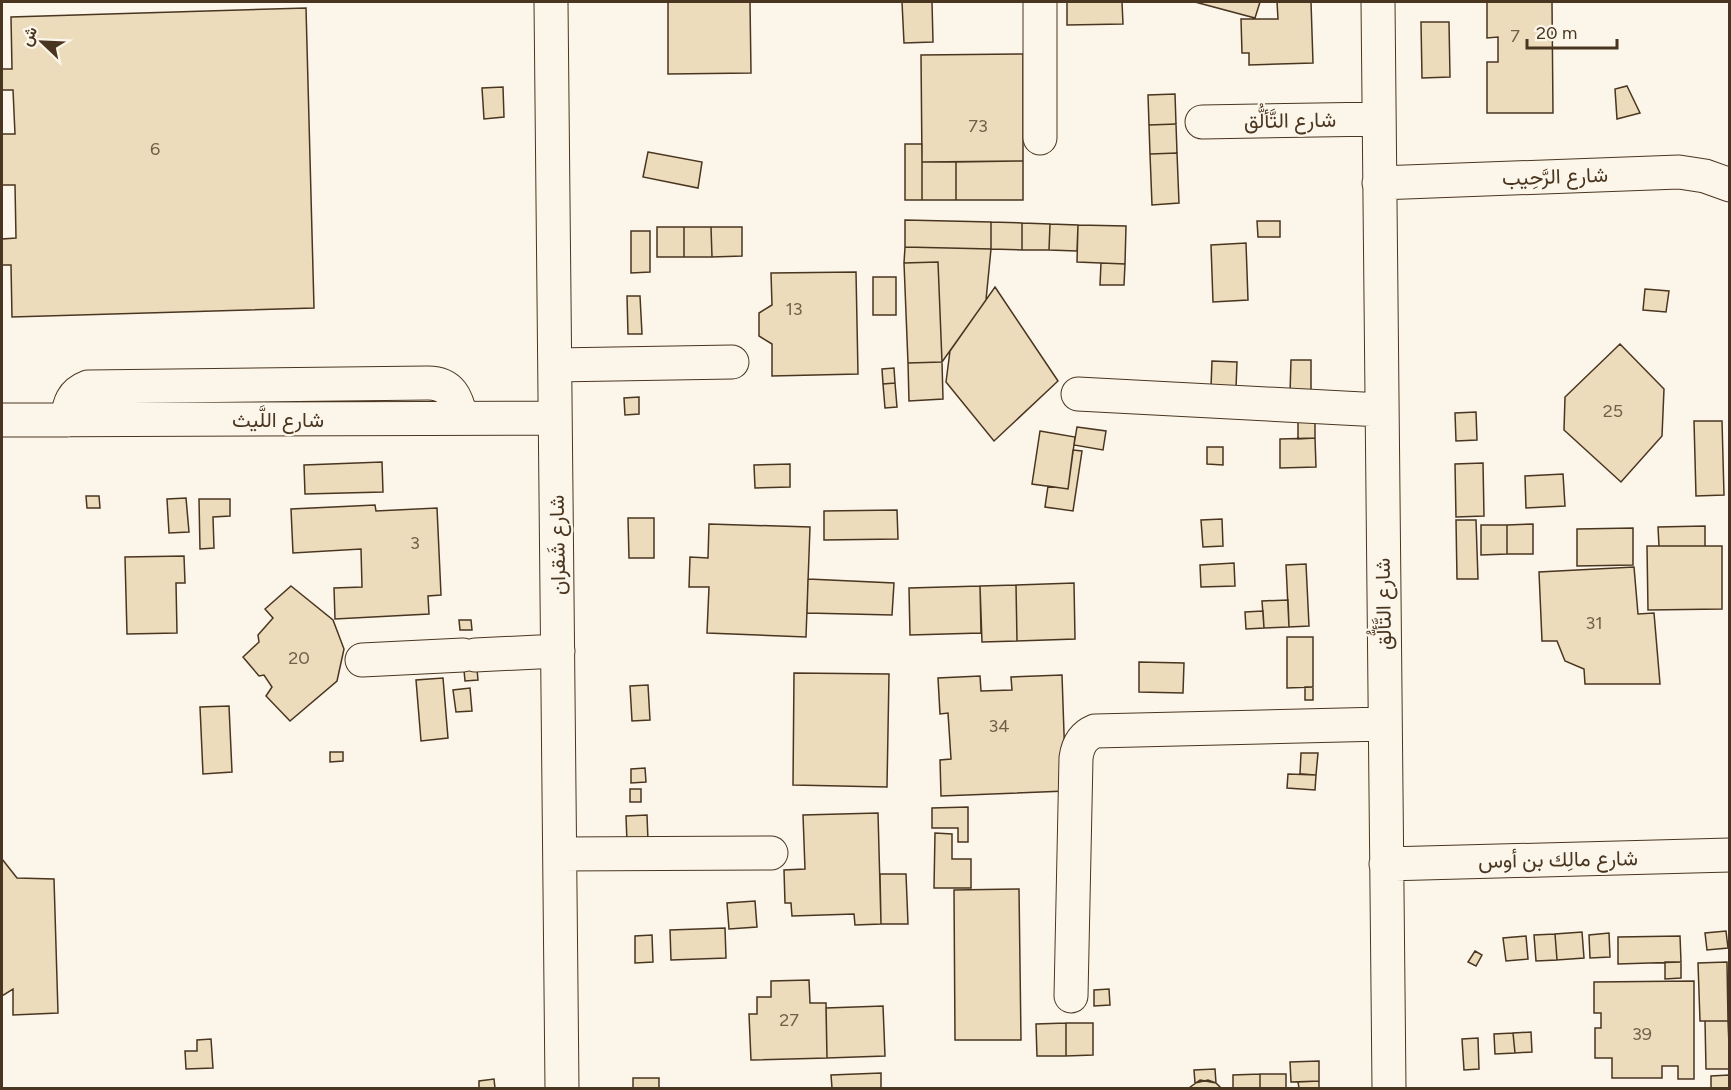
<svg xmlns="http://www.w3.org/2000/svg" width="1731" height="1090" font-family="Figtree,Vazirmatn,sans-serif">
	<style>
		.building { fill: #ecdcbc; stroke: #4a3520; stroke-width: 1.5 }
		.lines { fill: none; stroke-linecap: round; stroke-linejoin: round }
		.minor-casing { stroke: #4a3520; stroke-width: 35 }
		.minor { stroke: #fbf6e9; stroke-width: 33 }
		.labels { text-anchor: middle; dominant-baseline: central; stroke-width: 4.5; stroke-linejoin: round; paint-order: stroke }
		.number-label { font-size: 18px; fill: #725f47 }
		.street-label { font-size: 21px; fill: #4a3520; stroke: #fbf6e9 }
	</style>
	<rect width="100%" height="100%" fill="#fbf6e9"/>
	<path class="building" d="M668,2H750L751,73L668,74Z
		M902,2H932L933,42L904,43Z
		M1067,2H1122L1123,24L1067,25Z
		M1195,2H1260L1255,18Z
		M1277,2H1311L1313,63L1249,65V53H1242L1241,19H1278Z
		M1487,2H1552L1553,113H1487V62H1498V37L1487,38Z
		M306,8L314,308L12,317L11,265H2V239L16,238L15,185H2V134H15L13,90H2V69H12L11,17Z
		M1421,22H1449L1450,77L1422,78Z
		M1023,54V161L922,162L921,55Z
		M1627,86L1640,113L1617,119L1615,89Z
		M503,87L504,117L484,119L482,88Z
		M1175,94L1176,124L1149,125L1148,95Z
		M1176,124L1177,153L1150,154L1149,125Z
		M905,144H922V200H905Z
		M648,152L702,162L698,188L643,177Z
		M1177,153L1179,203L1152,205L1150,154Z
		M1023,161V200H956V162Z
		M922,162H956V200H922Z
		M905,220L991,222V249L905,247Z
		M1257,221H1280V237H1258Z
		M991,222L1022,223V250L991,249Z
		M1022,223L1050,224L1049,250H1022Z
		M1050,224L1078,225L1077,251L1049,250Z
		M1078,225L1126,226L1125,264L1077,262Z
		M657,227H684V257H657Z
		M684,227H711L712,257H684Z
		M711,227H742V256L712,257Z
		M631,231H650V272L631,273Z
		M1246,243L1248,300L1213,302L1211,245Z
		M905,247L991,249L986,300L942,362L938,262L904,263Z
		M938,262L942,362L908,363L904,263Z
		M1101,263L1125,264L1124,285H1100Z
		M856,272L858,374L772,376V344L759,336V313L772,305L771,273Z
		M873,277H896V315H873Z
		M995,287L1058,381L994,441L946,382L950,351Z
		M1645,289L1669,291L1666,312L1643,310Z
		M627,296H640L642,334H628Z
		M1620,344L1664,389L1662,436L1621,482L1564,430L1565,397Z
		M1291,360H1311V395L1290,394Z
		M1212,361L1237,362L1236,388L1211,387Z
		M942,362L943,399L909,401L908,363Z
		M894,368L895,383L883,384L882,369Z
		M895,383L897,407L885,408L883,384Z
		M639,397V414L625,415L624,398Z
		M1315,410V438L1298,439V411Z
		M1476,412L1477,440L1456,441L1455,413Z
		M1694,421H1722L1724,495L1696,496Z
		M1077,427L1106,431L1103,450L1074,445Z
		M1040,431L1075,437L1068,489L1032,484Z
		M1315,438L1316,467L1280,468V439Z
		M1207,447H1223V465L1207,464Z
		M1073,450L1082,451L1073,511L1045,507L1048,486L1068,489Z
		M382,462L383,492L305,494L304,465Z
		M1483,463L1484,516L1456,517L1455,464Z
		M790,464V487L755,488L754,465Z
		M1563,474L1565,506L1526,508L1525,476Z
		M86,496H99L100,508H87Z
		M186,498L189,532L169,533L167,499Z
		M199,499H230V516L213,517L214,548L200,549Z
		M375,505L376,511L437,508L441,595L428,596L429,614L335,619L334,588L362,587L361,549L293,553L291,509Z
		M897,510L898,539L824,540V511Z
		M628,518H654V558H629Z
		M1222,519L1223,546L1203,547L1201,520Z
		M1456,520H1476L1478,579H1457Z
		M709,524L810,527L806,637L707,633L709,587H689L690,557L708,558Z
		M1533,524V554H1507V525Z
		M1481,525H1507V554L1481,555Z
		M1705,526V546H1659L1658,527Z
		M1633,528V565L1577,566V529Z
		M1647,546H1722V609L1648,610Z
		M184,556L185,583H176L177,633L127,634L125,557Z
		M1234,563L1235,586L1201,587L1200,565Z
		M1306,564L1309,626L1289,627L1286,565Z
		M1634,567L1638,614L1654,613L1660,684H1585L1584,669L1565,661L1557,641H1542L1539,572Z
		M808,579L894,583L892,615L807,613Z
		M1074,583L1075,639L1017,641L1016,585Z
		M1016,585L1017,641L982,642L980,586Z
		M291,586L333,620L344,649L337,681L290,721L266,696L272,687L264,675L259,676L243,657L259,642L258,635L273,618L265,609Z
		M980,586L981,633L910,635L909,588Z
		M1288,600L1289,627L1264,628L1262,601Z
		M1263,611L1264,628L1246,629L1245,612Z
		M459,620H471L472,630H460Z
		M1287,637H1313V687L1287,688Z
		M475,648L478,680L465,681L462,649Z
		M1139,662L1184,663L1183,693L1139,692Z
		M794,673L889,674L887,787L793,785Z
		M1062,675L1066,791L941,796L940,760L951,759L948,713L940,714L938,678L980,676L981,691L1012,690L1011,677Z
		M443,678L448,738L421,741L416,680Z
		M648,685L650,720L632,721L630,686Z
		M1305,687H1313V700H1305Z
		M470,688L472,711L456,712L453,690Z
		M229,706L232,772L203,774L200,707Z
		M330,752H343V761L330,762Z
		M1301,753H1318L1316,775L1300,774Z
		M645,768L646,782L631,783V769Z
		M1288,774L1316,775L1315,790L1287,788Z
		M630,789H641V802H630Z
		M968,807V842H958V828H932V808Z
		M878,813L881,924L855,925L854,914L792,916L791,903H785L784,870L805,869L803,815Z
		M647,815L648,841L627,842L626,816Z
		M935,833L952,834V859H971V888H934Z
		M2,859L17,878L54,879L58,1013L13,1015V989L2,996Z
		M880,874H906L908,924H881Z
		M1019,889L1021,1040H955L954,890Z
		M755,901L757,927L729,929L727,903Z
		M725,928L726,958L671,960L670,930Z
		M1726,931L1728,948L1707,950L1705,933Z
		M1582,932L1584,958L1557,960L1555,934Z
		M1609,933L1610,957L1590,958L1589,935Z
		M1555,934L1557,960L1536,961L1534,935Z
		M652,935L653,962L635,963V936Z
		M1526,936L1528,959L1506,961L1503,938Z
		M1680,936L1681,962L1618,964V937Z
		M1475,951L1482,955L1476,966L1468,962Z
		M1665,962H1681V978L1665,979Z
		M1727,962L1728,1021H1700L1698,963Z
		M809,980L810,1003H826L827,1058L751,1060L749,1014H757V997H771V981Z
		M1694,981V1079H1678V1066H1662V1078H1612V1058H1595V1028H1601V1013H1594V982Z
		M1109,989L1110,1005L1094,1006V990Z
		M883,1006L885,1056L827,1058L826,1008Z
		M1705,1021H1728L1730,1069H1706Z
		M1066,1023H1093V1055L1066,1056Z
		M1066,1023V1056H1037L1036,1024Z
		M1531,1032L1532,1052L1515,1053L1513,1033Z
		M1513,1033L1515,1053L1495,1054L1494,1034Z
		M1478,1038L1479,1069L1464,1070L1462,1039Z
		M211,1039L213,1068L186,1069L185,1051H197V1040Z
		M1319,1061V1081L1291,1082L1290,1062Z
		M1215,1069L1216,1083L1208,1080L1195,1083L1194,1070Z
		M881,1073V1088H832L831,1075Z
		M1260,1074H1286V1088H1260Z
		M1260,1074V1088H1233V1075Z
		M1729,1075L1730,1088H1711V1076Z
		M633,1078H659V1088H633Z
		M494,1079L495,1088H479V1081Z
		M1200,1080L1216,1083L1221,1088H1189Z
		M1319,1081V1088H1299L1298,1082Z"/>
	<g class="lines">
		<defs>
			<path id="minor" d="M551,2L562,1088
				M1378,2L1389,1088
				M1202,122L1379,119
				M1040,138V2
				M1379,183L1679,172L1705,176L1730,185
				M555,365L732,362
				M1078,394L1381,410
				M2,420L555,418
				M67,420C69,404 72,393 88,387L428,383C451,383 457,398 461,418
				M475,655L558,651
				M362,660L463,655
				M560,854L771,853
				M1386,864L1730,855
				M1071,996L1076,758C1078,744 1083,736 1095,731L1384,724"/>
		</defs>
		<use href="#minor" class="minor-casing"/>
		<use href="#minor" class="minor"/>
	</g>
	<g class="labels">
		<g class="number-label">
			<text x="1515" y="36">7</text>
			<text x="978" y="126">73</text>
			<text x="155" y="149">6</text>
			<text x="794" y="309">13</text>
			<text x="1613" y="411">25</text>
			<text x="415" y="543">3</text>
			<text x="1594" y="623">31</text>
			<text x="299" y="658">20</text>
			<text x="999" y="726">34</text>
			<text x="789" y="1020">27</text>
			<text x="1642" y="1034">39</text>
		</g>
		<g class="street-label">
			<text transform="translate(1290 120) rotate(-1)">شارع التَّألُّق</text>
			<text transform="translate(1555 176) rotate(-2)">شارع الرَّحِيب</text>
			<text x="278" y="419">شارع اللَّيث</text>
			<text transform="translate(557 545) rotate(-91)">شارع شَقران</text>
			<text transform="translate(1383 604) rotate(-91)">شارع التَّألُّق</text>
			<text transform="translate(1558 859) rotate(-1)">شارع مالِك بن أوس</text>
		</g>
	</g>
	<rect width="1731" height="1090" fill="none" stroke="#4a3520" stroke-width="6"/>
	<g transform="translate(42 42) rotate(293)" stroke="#fbf6e9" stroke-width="4.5" paint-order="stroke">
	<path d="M0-4.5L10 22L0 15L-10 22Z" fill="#4a3520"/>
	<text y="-9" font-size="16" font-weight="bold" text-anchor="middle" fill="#4a3520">ش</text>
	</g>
	<path d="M1527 39v9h90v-9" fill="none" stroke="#4a3520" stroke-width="3"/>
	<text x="1536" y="39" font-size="18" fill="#4a3520" stroke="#fbf6e9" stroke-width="4.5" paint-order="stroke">20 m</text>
</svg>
